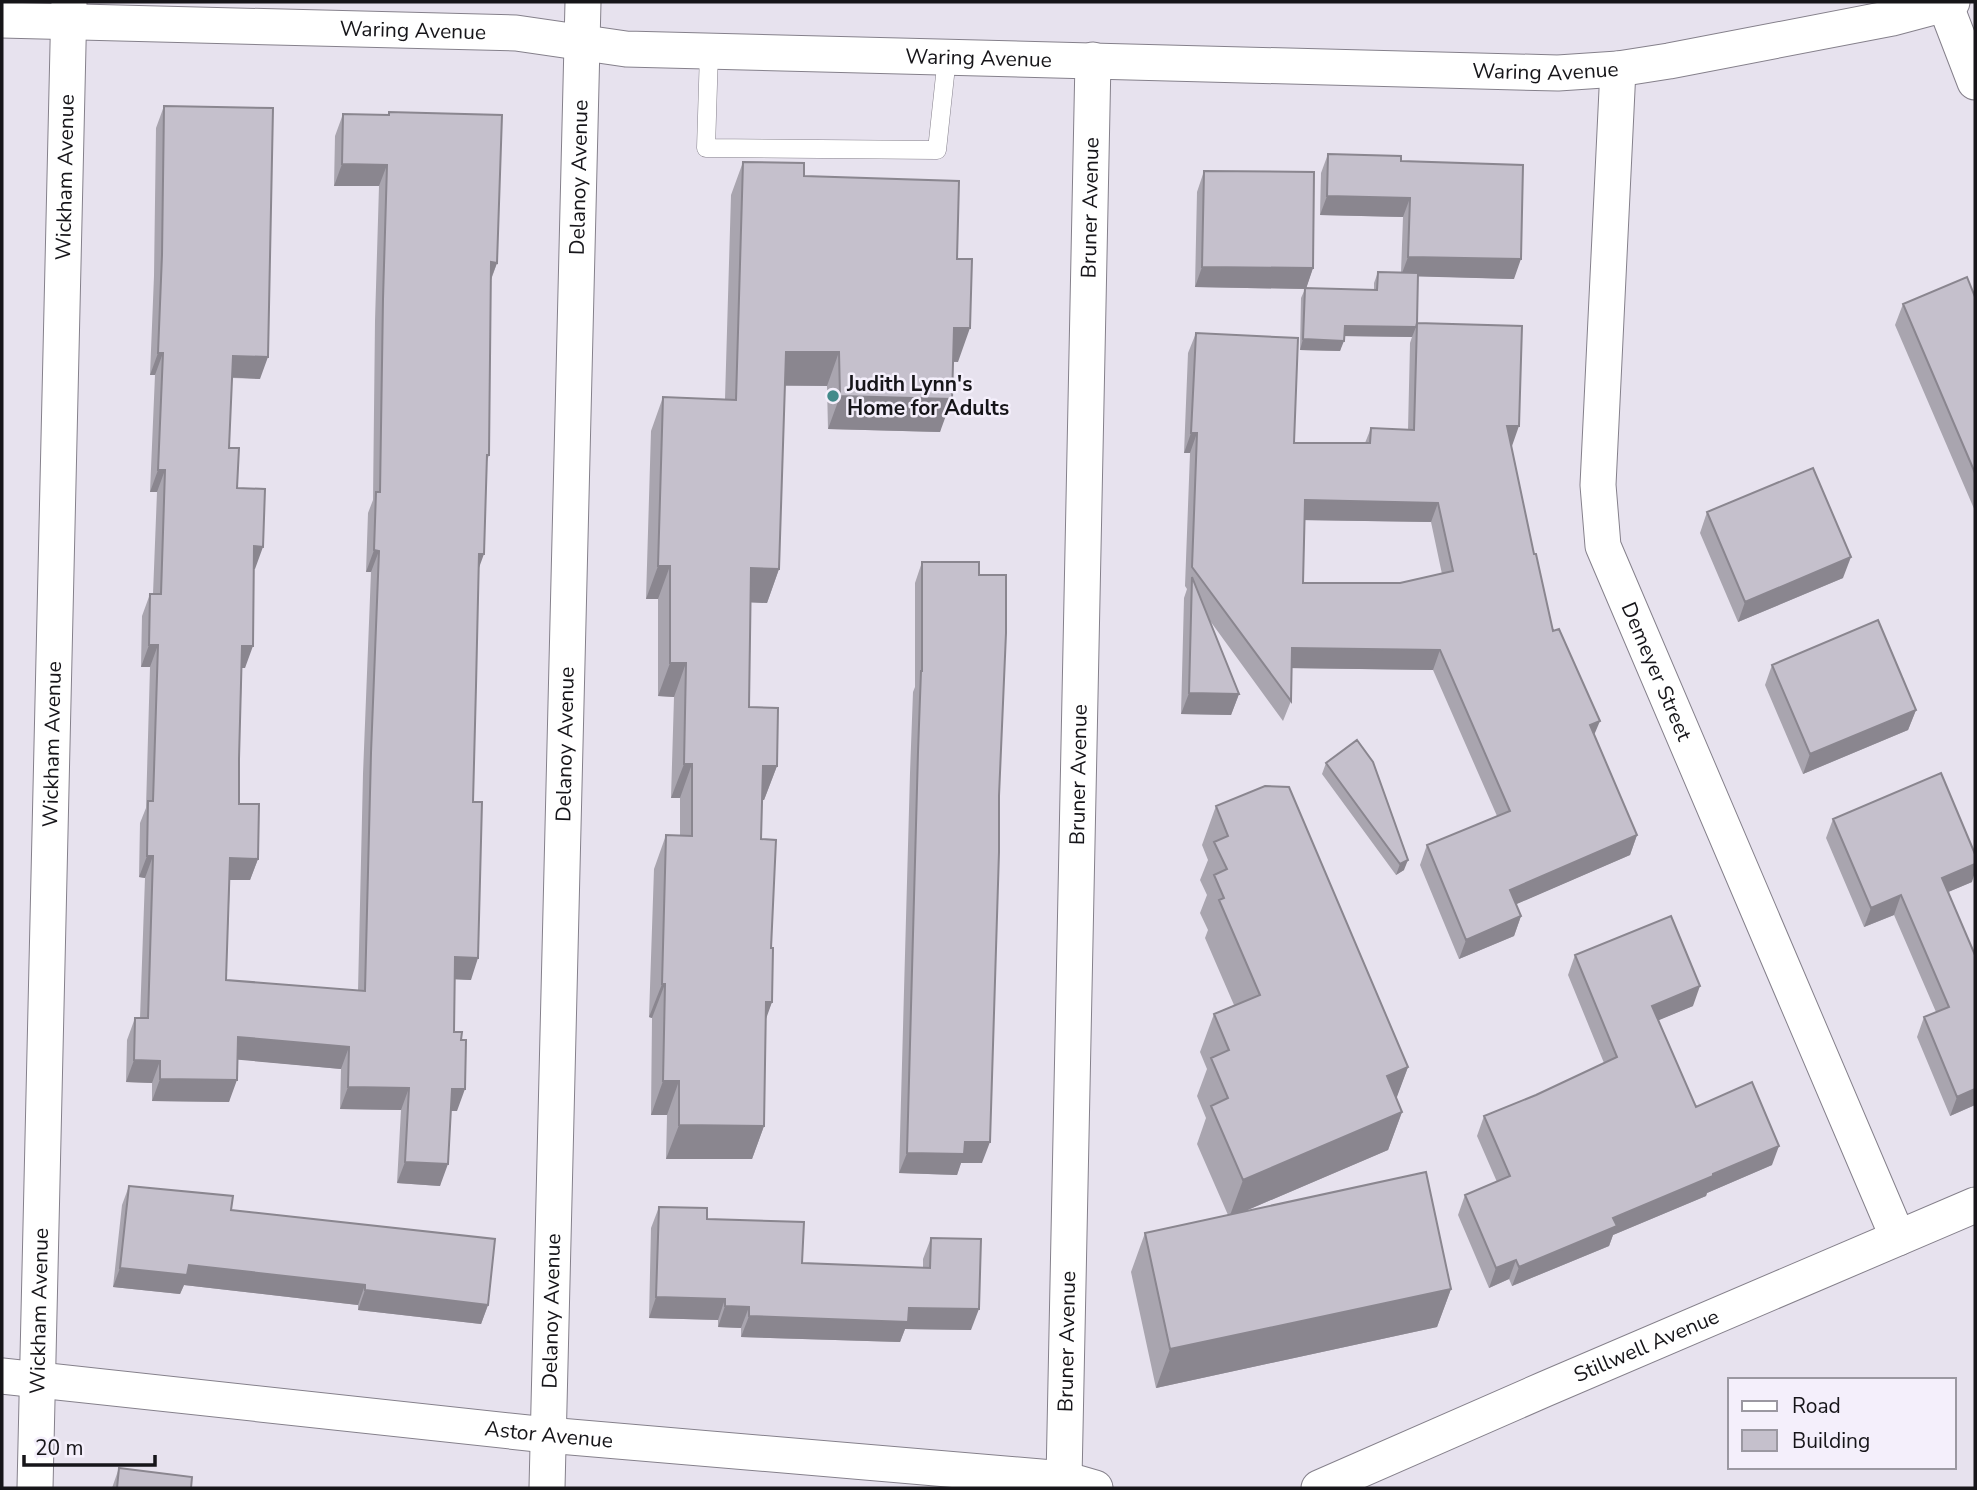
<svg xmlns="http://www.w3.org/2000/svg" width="1977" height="1490" font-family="'Nunito Sans',sans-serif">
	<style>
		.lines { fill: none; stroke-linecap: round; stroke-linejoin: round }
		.service-casing { stroke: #85808b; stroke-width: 19 }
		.minor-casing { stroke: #85808b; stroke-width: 37 }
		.service { stroke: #fff; stroke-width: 18 }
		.minor { stroke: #fff; stroke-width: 35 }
		.wall { fill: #a9a5af; fill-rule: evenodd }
		.shaded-wall { fill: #8a868f }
		.building { fill: #c5c0cc; stroke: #8a868f; stroke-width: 2; fill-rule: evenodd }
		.poi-dot { fill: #428a8a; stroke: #f4effb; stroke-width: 2.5 }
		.labels { text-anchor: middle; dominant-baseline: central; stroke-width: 5; stroke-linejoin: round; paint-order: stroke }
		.street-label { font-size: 21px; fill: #161519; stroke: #f4effb }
		.poi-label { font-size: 21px; font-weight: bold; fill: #161519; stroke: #f4effb; text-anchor: start }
	</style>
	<rect width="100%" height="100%" fill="#e7e2ee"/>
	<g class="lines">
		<defs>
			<path id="service" d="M709,52L706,148L937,150L947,57"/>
			<g id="minor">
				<path d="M1945,4L1975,82"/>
				<path id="s1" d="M2,20L516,33L626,49L1558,73L1618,69L1669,61L1892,18L1952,2"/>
				<path id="s2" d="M1618,69L1598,485L1603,546L1898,1238"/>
				<path id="s3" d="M2,1376L547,1435L1064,1479L1095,1488"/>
				<path id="s4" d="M35,1488L69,2"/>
				<path id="s5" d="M547,1488L583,2"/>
				<path id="s6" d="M1067,1488L1064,1479L1093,60"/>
				<path id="s7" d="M1319,1488L1545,1389L1975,1205"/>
			</g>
		</defs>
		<use href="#service" class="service-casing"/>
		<use href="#minor" class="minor-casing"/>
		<use href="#service" class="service"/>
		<use href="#minor" class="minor"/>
	</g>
	<path class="wall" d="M164,106L260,379L232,378L229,448L255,569H254L245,668H242L239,759V804L258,859L250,880H230L226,980L358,991L363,774L371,572H366L368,513L373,500L375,321L379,186H334L335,136L343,114L388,115L389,112L497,263L491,280L489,455L487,461L479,568L473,802L471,980L455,979L454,1032L457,1111H450L440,1186L397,1183L401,1110L340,1109L341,1069L237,1059L229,1102L152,1101V1083L126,1082L127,1040L135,1018H140L145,878L139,877L140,823L146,808L150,667H141L142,616L150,594H153L157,492H150L155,375H150L154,276L156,128Z
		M1328,154L1401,161L1514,279L1418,276L1417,323L1512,446H1511L1534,554L1553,631L1594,735L1637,835L1630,855L1516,904L1521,916L1514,936L1459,959L1420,865L1427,845L1497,816L1433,670L1291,668V701L1283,721L1208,618L1239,694L1231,715L1181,714L1184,598L1187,589L1185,586L1190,453H1184L1188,353L1196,333L1294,443H1365L1371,428L1408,430L1410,343L1412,337L1344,336L1340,351L1300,350L1301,298L1305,289L1195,287L1197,192L1204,171L1313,268L1306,288L1374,290V283L1378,272L1401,273L1403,217L1320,215L1321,173ZM1305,520L1431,522L1442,574L1400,583H1303Z
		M743,162L804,176L957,259L958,362H953L940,432L828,429L827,386H785L779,569L767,603L751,602L749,707L777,766L764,800H762L761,839L771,948L772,1002L765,1019L764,1126L752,1159H666L667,1115H651L652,1018L649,1017L654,869L666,835L680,836V798H671L674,697L658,696V599H646L651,431L663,397L725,399L731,195Z
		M1975,297V511L1895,325L1903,304Z
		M1707,512L1843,578L1738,622L1700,533Z
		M922,562L982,1163H961L957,1175L899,1173L910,773L913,692L915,687V583Z
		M1772,665L1916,710L1908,730L1803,774L1765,685Z
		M1326,763L1404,870L1396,875L1322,774Z
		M1216,806L1408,1067L1396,1098L1402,1112L1388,1150L1243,1212L1451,1289L1437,1327L1156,1388L1131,1272L1145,1233L1228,1215L1197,1144L1206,1118L1197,1096L1207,1069L1200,1052L1214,1014L1234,1005L1205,938L1208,930L1200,913L1207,895L1200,880L1208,860L1202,845Z
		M1833,819L1972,882L1948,892L1975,1105L1950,1116L1917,1037L1924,1017L1936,1012L1894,915L1864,927L1826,838Z
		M1575,955L1693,1006L1658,1020L1696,1107L1772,1165L1707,1193L1706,1196L1613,1235L1609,1246L1512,1286L1509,1279L1489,1288L1458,1215L1465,1195L1497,1182L1477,1136L1484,1116L1536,1095L1604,1063L1568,975Z
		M129,1186L231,1210L488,1305L481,1324L358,1310V1305L184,1285L180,1294L113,1287L122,1205Z
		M659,1207L707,1219L802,1263L923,1268V1259L931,1238L971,1330L905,1329L900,1342L741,1337V1328L718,1327V1320L649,1318L651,1228Z
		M119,1468L191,1488H112Z"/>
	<path class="shaded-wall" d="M342,164L387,165L379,186H334Z
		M1327,196L1410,198L1403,217L1320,215Z
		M1408,257L1521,259L1514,279L1401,276Z
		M491,262L497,263L489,284Z
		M1202,267L1313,268L1306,289L1195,287Z
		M1345,326L1416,327L1412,337L1341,336Z
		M954,328H970L958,362L942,361Z
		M1303,339L1344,341L1340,351L1300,350Z
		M786,352H839L827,386L773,385Z
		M158,353H163L155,375H150Z
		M233,356L268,357L260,379L225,377Z
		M840,396L952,399L940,432L828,429Z
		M1507,426H1519L1512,446H1500Z
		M1191,433H1197L1190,453H1184Z
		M158,470H165L157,492H150Z
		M1305,500L1438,503L1431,522L1298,520Z
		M254,546L263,547L255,569L246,568Z
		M374,550L379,551L371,572H366Z
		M479,554H484L476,576Z
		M1851,557L1843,578L1738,622L1745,602Z
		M658,566H670L658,599H646Z
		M751,568L779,569L767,603L739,602Z
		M149,645H158L150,667H141Z
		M242,646H253L245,668H235Z
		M1292,648L1440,650L1433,670L1285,668Z
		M670,663H686L674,697L658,696Z
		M1189,693L1239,694L1231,715L1181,714Z
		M1916,710L1908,730L1803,774L1810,754Z
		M1600,721L1592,740L1590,725Z
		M684,764H692L680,798H671Z
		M763,766H777L764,800L751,799Z
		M1637,835L1630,855L1503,910L1510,890Z
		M147,856H153L145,878L139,877Z
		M230,858L258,859L250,880H222Z
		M1408,860L1404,870L1396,875L1400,864Z
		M1975,864V872L1972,882L1934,898L1942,878Z
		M1901,895L1894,915L1864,927L1871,908Z
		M1521,916L1514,936L1459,959L1466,940Z
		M455,957L478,958L471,980L447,979Z
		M662,984H665L652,1018L649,1017Z
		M1700,986L1693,1006L1645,1026L1652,1006Z
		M766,1002H772L760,1036Z
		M238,1037L349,1047L341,1069L230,1059Z
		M134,1060L160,1061L152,1083L126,1082Z
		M1408,1067L1394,1105L1387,1076Z
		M160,1079L237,1080L229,1102L152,1101Z
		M663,1081H679L667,1115H651Z
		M348,1087L409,1088L401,1110L340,1109Z
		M452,1089H465L457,1111H444Z
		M1975,1089V1105L1950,1116L1957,1097Z
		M1402,1112L1388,1150L1229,1218L1243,1180Z
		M679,1125L764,1126L752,1159H666Z
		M965,1142H990L982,1163H961L957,1175L899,1173L907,1153Z
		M1779,1146L1772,1165L1707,1193L1706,1196L1613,1235L1609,1246L1512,1286L1519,1267L1613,1218Z
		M405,1162L448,1164L440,1186L397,1183Z
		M1516,1260L1509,1279L1489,1288L1496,1268Z
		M189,1265L365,1285L358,1305L184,1285L180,1294L113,1287L120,1268Z
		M1451,1289L1437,1327L1156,1388L1170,1349Z
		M365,1290L488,1305L481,1324L358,1310Z
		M656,1297L725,1299L718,1320L649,1318Z
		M725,1306L749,1307L741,1328L718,1327Z
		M909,1308L979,1309L971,1330L905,1329L900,1342L741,1337L749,1316Z"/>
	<path class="building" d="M164,106L273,108L268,357L233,356L229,448H239L237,488L265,489L263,547L254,546L253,646H242L239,759V804H259L258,859L230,858L226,980L365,991L371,753L379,551L374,550L376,492H380L383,299L387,165L342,164L343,114L389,115V112L502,115L497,263L491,262L489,455H487L484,554H479L476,686L473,802H482L478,958L455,957L454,1032H462L461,1040H466L465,1089H452L448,1164L405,1162L409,1088L348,1087L349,1047L238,1037L237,1080L160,1079V1061L134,1060L135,1018H148L153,856H147L148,801H153L158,645H149L150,594H161L165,470H158L163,353H158L162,255Z
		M1328,154L1401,156V161L1523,165L1521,259L1408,257L1410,198L1327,196Z
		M743,162L804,163V176L959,181L957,259H972L970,328H954L952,399L840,396L839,352H786L779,569L751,568L749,707L778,708L777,766H763L761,839L776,840L771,948H773L772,1002H766L764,1126L679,1125V1081H663L665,984H662L666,835L692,836V764H684L686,663H670V566H658L663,397L736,400Z
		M1204,171L1314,172L1313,268L1202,267Z
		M1378,272L1418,273L1417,323L1416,327L1345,326L1344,341L1303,339L1305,288L1377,290Z
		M1967,277L1975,297V473L1903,304Z
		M1417,323L1522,326L1519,426H1507L1534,554H1536L1553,631L1559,629L1600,721L1590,725L1637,835L1510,890L1521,916L1466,940L1427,845L1510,811L1440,650L1292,648L1291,701L1192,567L1197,433H1191L1196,333L1298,338L1294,443H1370L1371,428L1414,430ZM1305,500L1438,503L1453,571L1400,583H1303Z
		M1813,468L1851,557L1745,602L1707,512Z
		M922,562H979V575H1006V633L999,796V852L990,1142H965L964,1154L907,1153L918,752L921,671H922Z
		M1192,577L1239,694L1189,693Z
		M1878,620L1916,710L1810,754L1772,665Z
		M1357,740L1373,762L1408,860L1400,864L1326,763Z
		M1941,773L1975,854V864L1942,878L1975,955V1089L1957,1097L1924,1017L1949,1007L1901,895L1871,908L1833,819Z
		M1265,786L1289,787L1408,1067L1387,1076L1402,1112L1243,1180L1211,1106L1228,1098L1211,1058L1229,1050L1214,1014L1260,995L1219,900L1224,898L1214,875L1227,869L1214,842L1228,836L1216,806Z
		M1671,916L1700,986L1652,1006L1696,1107L1752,1082L1779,1146L1713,1174V1176L1613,1218L1617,1226L1519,1267L1516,1260L1496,1268L1465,1195L1510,1176L1484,1116L1536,1095L1617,1057L1575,955Z
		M1426,1172L1451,1289L1170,1349L1145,1233Z
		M129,1186L233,1196L231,1210L495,1239L488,1305L365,1290V1285L189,1265L187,1275L120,1268Z
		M659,1207L707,1208V1219L804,1222L802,1263L930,1268L931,1238L981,1239L979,1309L909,1308L908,1322L749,1316V1307L725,1306V1299L656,1297Z
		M119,1468L192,1477L191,1488H117Z"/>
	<circle class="poi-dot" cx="833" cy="396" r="7"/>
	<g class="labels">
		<g class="street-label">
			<text stroke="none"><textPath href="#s1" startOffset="411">Waring Avenue</textPath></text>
			<text stroke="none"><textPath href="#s1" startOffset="978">Waring Avenue</textPath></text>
			<text stroke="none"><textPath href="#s1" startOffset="1545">Waring Avenue</textPath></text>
			<text stroke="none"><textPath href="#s4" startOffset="1311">Wickham Avenue</textPath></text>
			<text stroke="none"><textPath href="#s5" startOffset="1311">Delanoy Avenue</textPath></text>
			<text stroke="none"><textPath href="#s6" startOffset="1281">Bruner Avenue</textPath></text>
			<text stroke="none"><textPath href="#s2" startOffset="614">Demeyer Street</textPath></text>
			<text stroke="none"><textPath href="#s4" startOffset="744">Wickham Avenue</textPath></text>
			<text stroke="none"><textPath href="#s5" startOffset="744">Delanoy Avenue</textPath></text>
			<text stroke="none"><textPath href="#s6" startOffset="714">Bruner Avenue</textPath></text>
			<text stroke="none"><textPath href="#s4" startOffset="177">Wickham Avenue</textPath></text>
			<text stroke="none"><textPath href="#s5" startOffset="177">Delanoy Avenue</textPath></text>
			<text stroke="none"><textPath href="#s6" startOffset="147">Bruner Avenue</textPath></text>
			<text stroke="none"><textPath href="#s7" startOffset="357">Stillwell Avenue</textPath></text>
			<text stroke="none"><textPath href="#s3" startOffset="550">Astor Avenue</textPath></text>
		</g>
		<g class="poi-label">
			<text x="847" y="384">Judith Lynn's<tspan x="847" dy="24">Home for Adults</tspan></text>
		</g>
	</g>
	<rect width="1977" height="1490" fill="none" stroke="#161519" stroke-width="7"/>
	<rect x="1728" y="1378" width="228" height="91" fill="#f4effb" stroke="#9b98a1" stroke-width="2"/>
	<rect x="1742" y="1401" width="35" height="10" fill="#ffffff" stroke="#9b98a1" stroke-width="2"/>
	<text x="1792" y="1413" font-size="21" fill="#161519">Road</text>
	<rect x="1742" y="1430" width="35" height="21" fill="#c5c0cc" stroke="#9b98a1" stroke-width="2"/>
	<text x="1792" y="1448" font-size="21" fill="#161519">Building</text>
	<path d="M24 1455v10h131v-10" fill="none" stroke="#161519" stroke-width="3.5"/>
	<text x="35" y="1455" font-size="21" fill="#161519" stroke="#f4effb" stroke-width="5" paint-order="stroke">20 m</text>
</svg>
